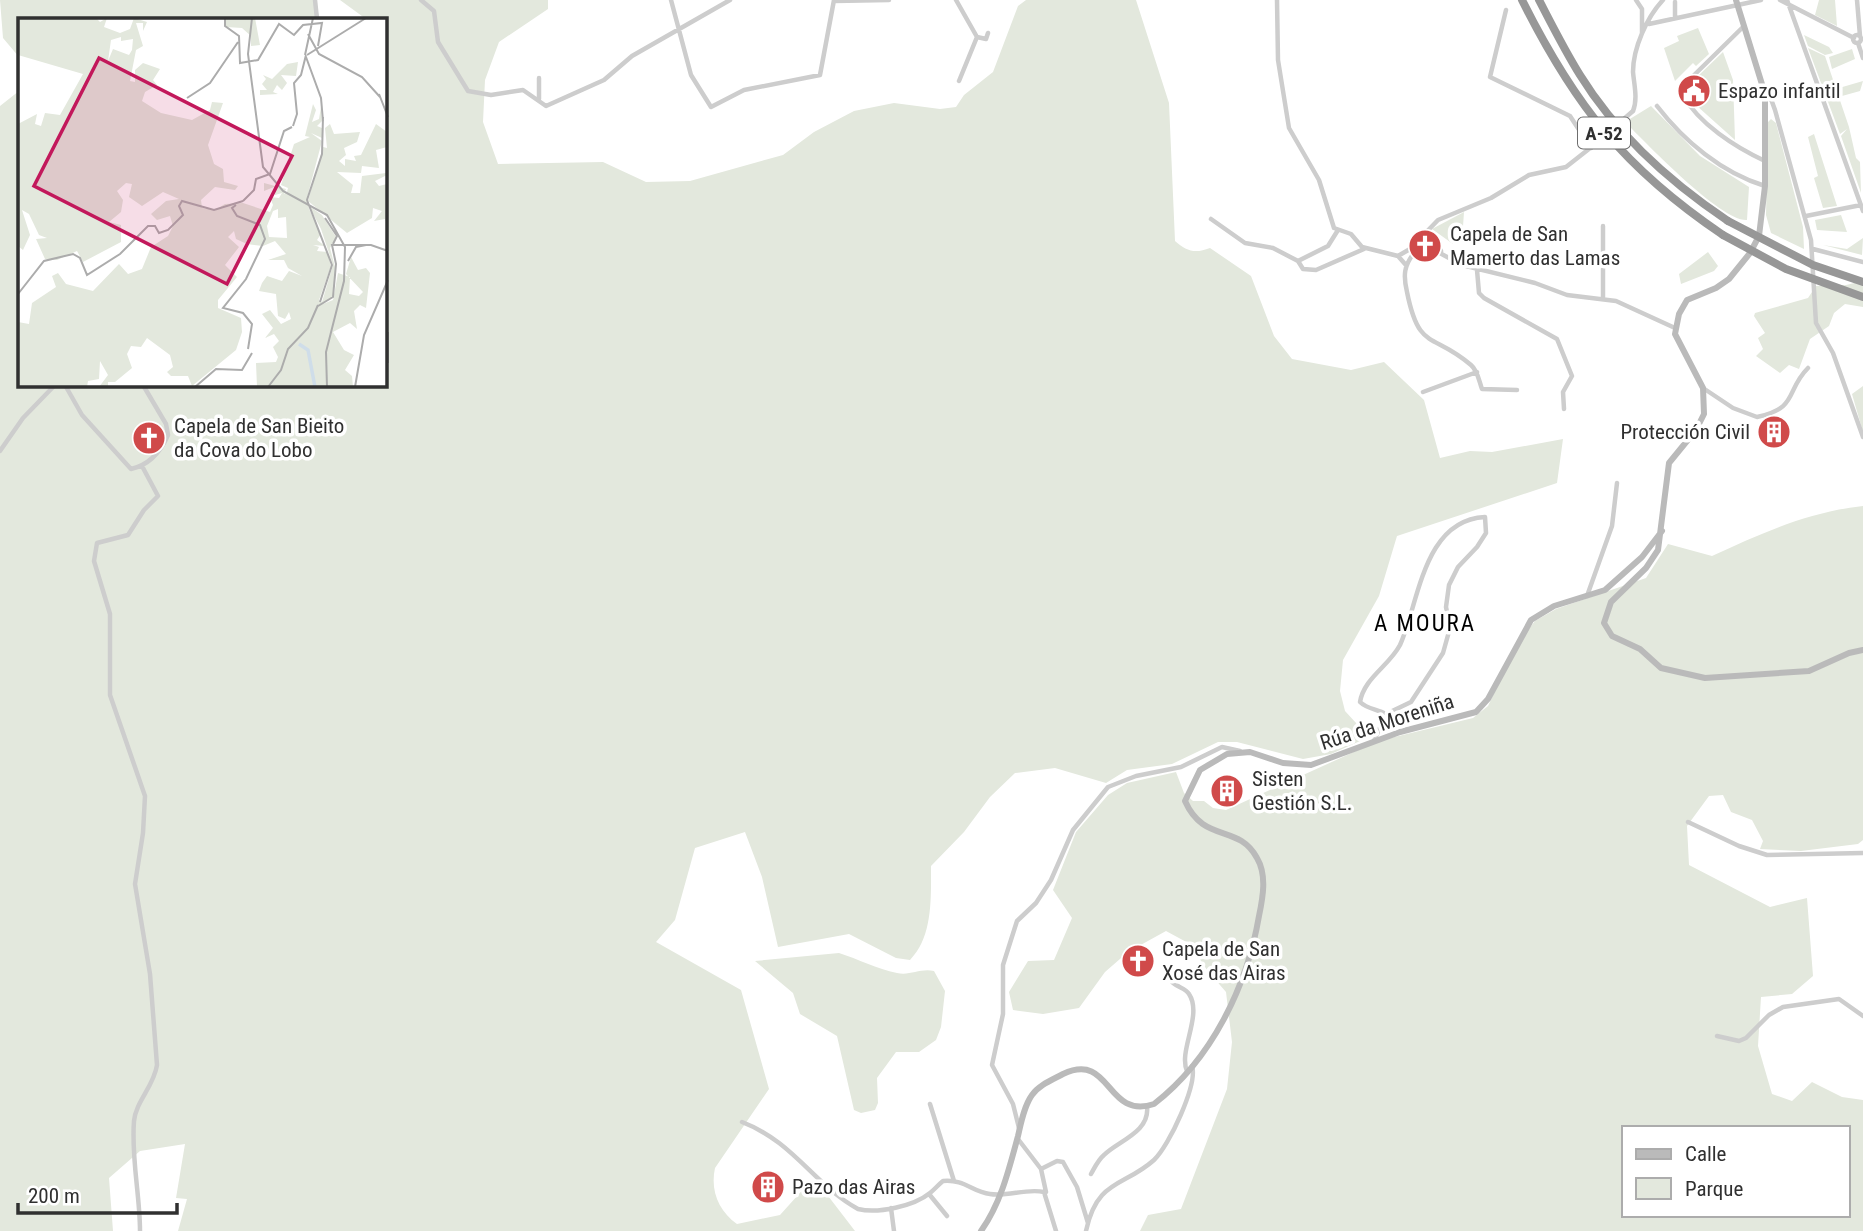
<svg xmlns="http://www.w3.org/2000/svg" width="1863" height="1231" font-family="'Roboto Condensed',sans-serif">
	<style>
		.green { fill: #e3e8dd; fill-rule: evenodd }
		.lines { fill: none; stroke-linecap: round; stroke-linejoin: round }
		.street { stroke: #cdcdcd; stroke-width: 4.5 }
		.secondary { stroke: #bababa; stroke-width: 6 }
		.highway { stroke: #979797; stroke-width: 8 }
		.street-bridge { stroke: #cdcdcd; stroke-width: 4.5 }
		.highway-bridge { stroke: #979797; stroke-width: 8 }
		.labels { text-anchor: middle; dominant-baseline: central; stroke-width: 7; stroke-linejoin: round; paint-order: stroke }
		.shield { fill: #fff; stroke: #6e6e6e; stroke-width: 2 }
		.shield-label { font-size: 19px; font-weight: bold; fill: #303030 }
		.poi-label { font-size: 21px; fill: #303030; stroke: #fff; text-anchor: start }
		.street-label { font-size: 21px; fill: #303030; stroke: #fff }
		.neighbourhood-label { font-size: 23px; letter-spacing: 2px; fill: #000; stroke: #fff }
		.inset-river { fill: none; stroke: #cfdde9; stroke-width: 3.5 }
		.inset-road { fill: none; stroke: #acacac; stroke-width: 2 }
		.view { fill: #c2185b; fill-opacity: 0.15; stroke: #c2185b; stroke-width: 3.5 }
		.inset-edge { fill: none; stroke: #303030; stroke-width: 3.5 }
	</style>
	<rect width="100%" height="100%" fill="#fff"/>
	<path class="green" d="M0,0H314L320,19H19V57L3,38Z
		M340,0H548V9L499,42L485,80L483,122L498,164L603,162L646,182L690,181L783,155L814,132L854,111L894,103L940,109L956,107L964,95L993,72L1018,6L1026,0H1136L1169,103L1175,241C1186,251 1195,254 1210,248L1251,276L1274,336L1292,359L1351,370L1384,362L1424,400L1440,458L1470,451L1492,452L1563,439L1557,483L1397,536L1379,596L1343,660L1340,691L1345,711L1369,737L1331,754L1303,759L1237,742H1218L1172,764L1127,770L1106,783L1055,768L1015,773L990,797L964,832L931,866C931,898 933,937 910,960L896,958L849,934L778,947L762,877L745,832L695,848L675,920L656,942L741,990L769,1089L715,1168C710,1191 719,1211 737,1224L780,1215L807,1185L822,1188L855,1231H178L187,1199L176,1198L185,1144L140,1151L109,1178L113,1231H0V106L19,91V385H385V19H366Z
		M1819,0H1835L1837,26L1815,15Z
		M1698,28L1709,54L1696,66L1693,63L1675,81L1664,48L1679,41L1677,36Z
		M1804,35L1829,47L1833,53L1825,55L1808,46Z
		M1808,48L1825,56L1849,127L1856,158L1860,162L1861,193L1841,136L1847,129L1840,134Z
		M1852,49L1855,59L1832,69L1829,57Z
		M1723,52L1733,80L1735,140L1697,106L1702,91L1699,75Z
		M1863,81L1860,91L1842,96L1839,88Z
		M1651,106L1700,156L1749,187L1747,220C1722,222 1648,145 1628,125L1625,122Z
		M1771,119L1776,123L1803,227L1804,249L1771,233L1766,215L1768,122Z
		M1814,134L1837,206L1823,208L1814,178L1818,176L1808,137Z
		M1464,212L1462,241L1453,244L1432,229Z
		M1841,215L1847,232L1817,230L1815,220Z
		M1863,238L1862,255L1823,245L1847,249Z
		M1708,252L1718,266L1714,271L1681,284L1679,274Z
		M1863,281V307L1845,304L1834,313L1829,326L1810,339L1799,369L1789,365L1780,373L1756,356L1763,349L1758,338L1765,333L1754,316L1755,313L1808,298L1816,286L1846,285Z
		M1863,386V432L1852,394Z
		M1863,506V840L1858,844L1801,851L1760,849L1763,841L1752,820L1731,812L1723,795L1709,796L1687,826L1689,865L1770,907L1807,898L1813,976L1792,994L1761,997L1758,1046L1772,1094L1792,1101L1812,1082L1842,1097L1863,1100V1231H1140L1148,1215L1181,1209L1227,1089L1232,1042L1226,992L1207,970L1190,944L1166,931L1128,952L1105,972L1079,1008L1043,1014L1013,1010L1009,992L1028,961L1054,960L1072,918L1053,890L1076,832L1108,795L1127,783L1176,772L1184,793L1193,801H1204L1213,808L1226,810L1378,741L1473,718L1488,706L1520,640L1535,621L1556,609L1646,578L1668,544L1712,556C1762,533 1808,512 1863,506ZM1623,1128H1847V1215H1623Z
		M839,953C858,959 877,969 897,973C910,976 920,968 934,971L945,991L941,1027L936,1040L919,1052H896L877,1078L878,1103L875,1110L861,1113L854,1110L837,1036L800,1014L793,993L755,961Z"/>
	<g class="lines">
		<path class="street" d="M315,0L317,19
			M421,0L434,11L438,42L468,91L491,95L523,90L546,106L604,80L632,56L730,0
			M671,0L691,75L711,107L744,90L820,75L834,0
			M956,0L977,37L959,81
			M1277,0L1278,60L1289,128L1319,180L1334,228L1351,234L1362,247L1398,256L1405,264
			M1636,0L1642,9V33
			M1780,0L1854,38
			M1787,0L1863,211
			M1857,0L1860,36
			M834,1L889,0
			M1675,2V18
			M1506,10L1490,77L1570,116L1591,148
			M1649,24L1761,0
			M1744,26L1684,85L1682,94C1699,124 1735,147 1765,161
			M1853 39a4 4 0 1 1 8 0a4 4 0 1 1-8 0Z
			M977,37L986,39L988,33
			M1858,43L1863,58
			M539,78V99
			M1765,94L1771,99L1775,110L1811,240L1816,323L1833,353L1863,437
			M1657,106C1684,141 1722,173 1765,186
			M1633,111C1638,99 1634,84 1633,72C1633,48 1647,17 1663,0
			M1806,216L1861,205
			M1211,219L1245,243L1273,248L1298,261L1328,246L1338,230
			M1603,226V298
			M1429,232L1441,251
			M1410,249L1414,253L1436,251L1462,265L1535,283L1567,295L1616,301L1675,328
			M1813,249L1863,262
			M1414,253C1404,266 1403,275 1407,292C1419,352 1433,332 1471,365C1478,371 1479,381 1482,389L1517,390
			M1398,256L1410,249L1438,220L1491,198L1529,175L1566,167L1594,145
			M1298,261L1303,269L1316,270L1364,249
			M1477,270L1479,293L1484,298L1557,339L1572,376L1563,392L1564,409
			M65,385L82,415L131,469C149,465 161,451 168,435L166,424L143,385
			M1703,388L1733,408L1757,417C1799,408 1785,391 1808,368
			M1423,392L1477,372
			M0,451L23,418L55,385
			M1587,596L1612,526L1617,483
			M1374,741L1386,714L1411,702L1443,653L1450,628L1446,607L1449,585L1458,567L1477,547L1486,533L1485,517C1423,520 1419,603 1400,645C1389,666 1364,678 1360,702C1367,709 1377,709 1386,714
			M1688,822L1739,846L1767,855L1863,853
			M1171,981C1176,987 1186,988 1189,994C1203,1015 1178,1051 1187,1071
			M1717,1036L1739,1041L1746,1038L1769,1015L1783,1007L1839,999L1863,1016
			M930,1104L954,1181
			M742,1122C794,1142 814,1185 858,1209C878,1214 914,1206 930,1193C935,1189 938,1185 943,1181C965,1179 972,1192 990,1194C1008,1197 1026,1188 1044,1192L1056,1231
			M1019,1128L1013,1104L992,1065L1003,1014V965L1017,921L1036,903L1051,880L1073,830L1108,787L1136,776L1181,767L1222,747L1240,751
			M1018,1139L1041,1169L1046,1192
			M1041,1169L1057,1161L1063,1162L1077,1187L1088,1223
			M1091,1174C1095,1167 1098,1160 1104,1155C1118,1141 1150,1132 1147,1107
			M929,1194L947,1216
			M891,1208L894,1231
			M140,1231C140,1195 131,1158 134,1121C136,1101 154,1086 157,1065L150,974L135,884L143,833L145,796L110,695V614L94,561L97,543L128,535L144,510L158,496L142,466
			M1086,1231C1097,1179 1124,1187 1154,1160C1169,1146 1198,1084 1192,1066"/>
		<path class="secondary" d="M1736,0L1765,94V186L1759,236L1750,253L1729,279L1716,288L1687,300L1679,314L1675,334L1703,388L1704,414L1696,430L1669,463L1658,550L1646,568L1611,602L1604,623L1612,636L1640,649L1661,668L1705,678L1809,671L1849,653L1863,650
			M981,1231C1001,1203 1009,1169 1018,1136C1021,1123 1024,1106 1032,1095C1039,1085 1052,1080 1063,1074C1112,1051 1105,1120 1154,1104C1212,1059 1247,986 1259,916C1263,897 1267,875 1257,858C1238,823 1204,844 1185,801L1200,770L1227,754L1250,752L1283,763L1311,765L1400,732L1476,712L1488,699L1531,620L1554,606L1605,590L1642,557L1662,531"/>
		<path class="highway" d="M1522,0C1575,106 1624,168 1723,235
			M1539,0C1552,25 1565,51 1580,75C1617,135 1670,182 1728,221"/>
		<path class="street-bridge" d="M1594,145L1633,111"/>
		<path class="highway-bridge" d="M1728,221L1813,265L1863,282
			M1723,235L1786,269L1863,297"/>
	</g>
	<defs>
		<symbol id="civic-disc" viewBox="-11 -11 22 22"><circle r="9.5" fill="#d04a4a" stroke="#fff"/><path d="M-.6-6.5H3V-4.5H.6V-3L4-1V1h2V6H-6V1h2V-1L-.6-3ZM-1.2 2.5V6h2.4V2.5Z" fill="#fff"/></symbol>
		<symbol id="church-disc" viewBox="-11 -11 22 22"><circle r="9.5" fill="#d04a4a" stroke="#fff"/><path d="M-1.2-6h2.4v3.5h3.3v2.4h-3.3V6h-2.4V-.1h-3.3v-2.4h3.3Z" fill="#fff"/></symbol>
		<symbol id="building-disc" viewBox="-11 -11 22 22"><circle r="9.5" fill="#d04a4a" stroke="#fff"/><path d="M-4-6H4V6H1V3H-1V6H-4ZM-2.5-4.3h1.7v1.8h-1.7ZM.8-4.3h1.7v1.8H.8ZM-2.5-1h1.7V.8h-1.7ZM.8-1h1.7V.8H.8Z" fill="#fff"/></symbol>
	</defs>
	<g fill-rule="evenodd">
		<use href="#civic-disc" x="1675" y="72" width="38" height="38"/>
		<use href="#church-disc" x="1406" y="227" width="38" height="38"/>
		<use href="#building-disc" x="1755" y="413" width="38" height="38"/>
		<use href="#church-disc" x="130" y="419" width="38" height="38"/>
		<use href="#building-disc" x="1208" y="772" width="38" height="38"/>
		<use href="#church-disc" x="1119" y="942" width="38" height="38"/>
		<use href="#building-disc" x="749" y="1168" width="38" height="38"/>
	</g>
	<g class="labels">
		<rect class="shield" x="1578" y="117.5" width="52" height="31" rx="5"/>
		<g class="shield-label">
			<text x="1604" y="133">A-52</text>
		</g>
		<g class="poi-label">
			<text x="1718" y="91">Espazo infantil</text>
			<text x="1450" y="234">Capela de San<tspan x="1450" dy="24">Mamerto das Lamas</tspan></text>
			<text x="174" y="426">Capela de San Bieito<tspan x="174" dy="24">da Cova do Lobo</tspan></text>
			<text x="1750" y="432" text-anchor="end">Protección Civil</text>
			<text x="1252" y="779">Sisten<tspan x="1252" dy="24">Gestión S.L.</tspan></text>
			<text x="1162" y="949">Capela de San<tspan x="1162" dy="24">Xosé das Airas</tspan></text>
			<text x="792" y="1187">Pazo das Airas</text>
		</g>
		<g class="street-label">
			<text transform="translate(1387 722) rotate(-18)">Rúa da Moreniña</text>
		</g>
		<g class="neighbourhood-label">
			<text x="1425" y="623">A MOURA</text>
		</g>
	</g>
	<g transform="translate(18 18)">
		<rect width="369" height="369" fill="#fff"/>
		<path d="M0,0H78L82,4L89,0L86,9L102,15L112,11L116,0L129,4L125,13V5H118L125,28L118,32L112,63L117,64V52L125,45L142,51L135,62L139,67L127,74L124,83L143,95L174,102L192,92L194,84L205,85L190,127L196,146L205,151L206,164L220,168L217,172L197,169L183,182L184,190L197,192L207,186L225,185L252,194L255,187L252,179L261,180L264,175L257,177L256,169L246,173V165L268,171L266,176L269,174L270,170L263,167L276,126L292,119L287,118L295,86L298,92L294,104L301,101L303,89L304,103L299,108L304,110V120L293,115L304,123L289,180L291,191L303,216L299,222L307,228L295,227L301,229L299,233L309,234L313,248L301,282L304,284L315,247L303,211L291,188L304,197L318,219L312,230L318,253L315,279L305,286L315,282L320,255L332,259L331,276L341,278L345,274L328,256L333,239L340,252L348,250L352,255L348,290L342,287L336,293L339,311L332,305L315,314L326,332L336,337L327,352L334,358L335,369H239L238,345L258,344L260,339L255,329L261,323L256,316L247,320L255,310L244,296L252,292L263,306L273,301L271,294L267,301L260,298L258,276L241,273L244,265L249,258L264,263L271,253L284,258L270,250L266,242H250L268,236L257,223L245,228L229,226L218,221L216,213L210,219L221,229L207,247L219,259L200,282V290L223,300L224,314L218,332L174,368L170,358H153L149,354L155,349L152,337L129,320L123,329L113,328L109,336L114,350L97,364H90V369H81L90,357L82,343L81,361L70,363L69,369H0V304L11,306L14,285L38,269L34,258L40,255L48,266L75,273L101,246L110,256L124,251L133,229L150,218L155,208L152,198L139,202L133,196L148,183L161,181L145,174L124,188L111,179L114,166L108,165L99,173L105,182L103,194L91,204L103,207V224L65,244L59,233L39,242L27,241L18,221L29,220L21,217L11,196L4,192L12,217L5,232L0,228V106L19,96L17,106L23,108L27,95L42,97L65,56L0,37ZM103,19V23L115,21L114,32L111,37L95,31L90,43L93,22ZM260,191V200L268,199L269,220L251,219L249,208L255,193ZM208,0H237L242,27L233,28V18L224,10L208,9ZM280,44L278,58L263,57L269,65L264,72L259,67L255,74L260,76L242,77V72H249L244,66L248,61L245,57L254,61L269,46ZM312,106L316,116L342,114L339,124L326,130L328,137L321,143L327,148V141L338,143L336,138L343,137L358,106L369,114V129L358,132L361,150L344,148L343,155L319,154L335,167L333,175H342L344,158L368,155L369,143V157L357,163L361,168L369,166V206L367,201L356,203L364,193L355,190L354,200L329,215L290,183L305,129L309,130L307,110Z" fill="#e3e8dd" fill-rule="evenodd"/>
		<path class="inset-river" d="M281,326L290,332L297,369"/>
		<path class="inset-road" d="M207,0V8L221,18L222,45L240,42L261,6L276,17L285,7L304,5L300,28M234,0L230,36L245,149L265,173L309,197L327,229L326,263L308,334L309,369M290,16L301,36L344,59L362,79M287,37L295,0M289,37L348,0M288,39L303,80L305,103M361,76L370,99M169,80L192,65L220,24M275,108L279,96L276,65L283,57L288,37M225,183L236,172L238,161L252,156L266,113L274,109M218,187L214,190L219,198L242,207L247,221L228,261L205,290L225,295L234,306L230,331M307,200L319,218L315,226M330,243L338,229L348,227M0,276L26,243L55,236L62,240L69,257L102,236L130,208H137L141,215L150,212L165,197L161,188L164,183L196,192L225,183M302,284L314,247L289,182L304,136L305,99M300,288L315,279L318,246L314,227H353L370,233M370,314V345M177,369L198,351L224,352L234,335M250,369L263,352L270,331L290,310L300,287M337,369L346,317L370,262"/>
		<path class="view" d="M81,40L274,138L209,266L16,168Z"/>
		<rect width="369" height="369" class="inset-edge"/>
	</g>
	<rect x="1622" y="1126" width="228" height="91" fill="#ffffff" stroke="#acacac" stroke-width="2"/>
	<rect x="1636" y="1149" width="35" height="10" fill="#bababa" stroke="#acacac" stroke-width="2"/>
	<text x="1685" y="1161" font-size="21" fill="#303030">Calle</text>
	<rect x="1636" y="1178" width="35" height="21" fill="#e3e8dd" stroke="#acacac" stroke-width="2"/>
	<text x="1685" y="1196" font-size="21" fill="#303030">Parque</text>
	<path d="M18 1203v10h159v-10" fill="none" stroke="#303030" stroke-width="3.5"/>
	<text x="28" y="1203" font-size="21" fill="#303030" stroke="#ffffff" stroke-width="5" paint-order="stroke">200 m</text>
</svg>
